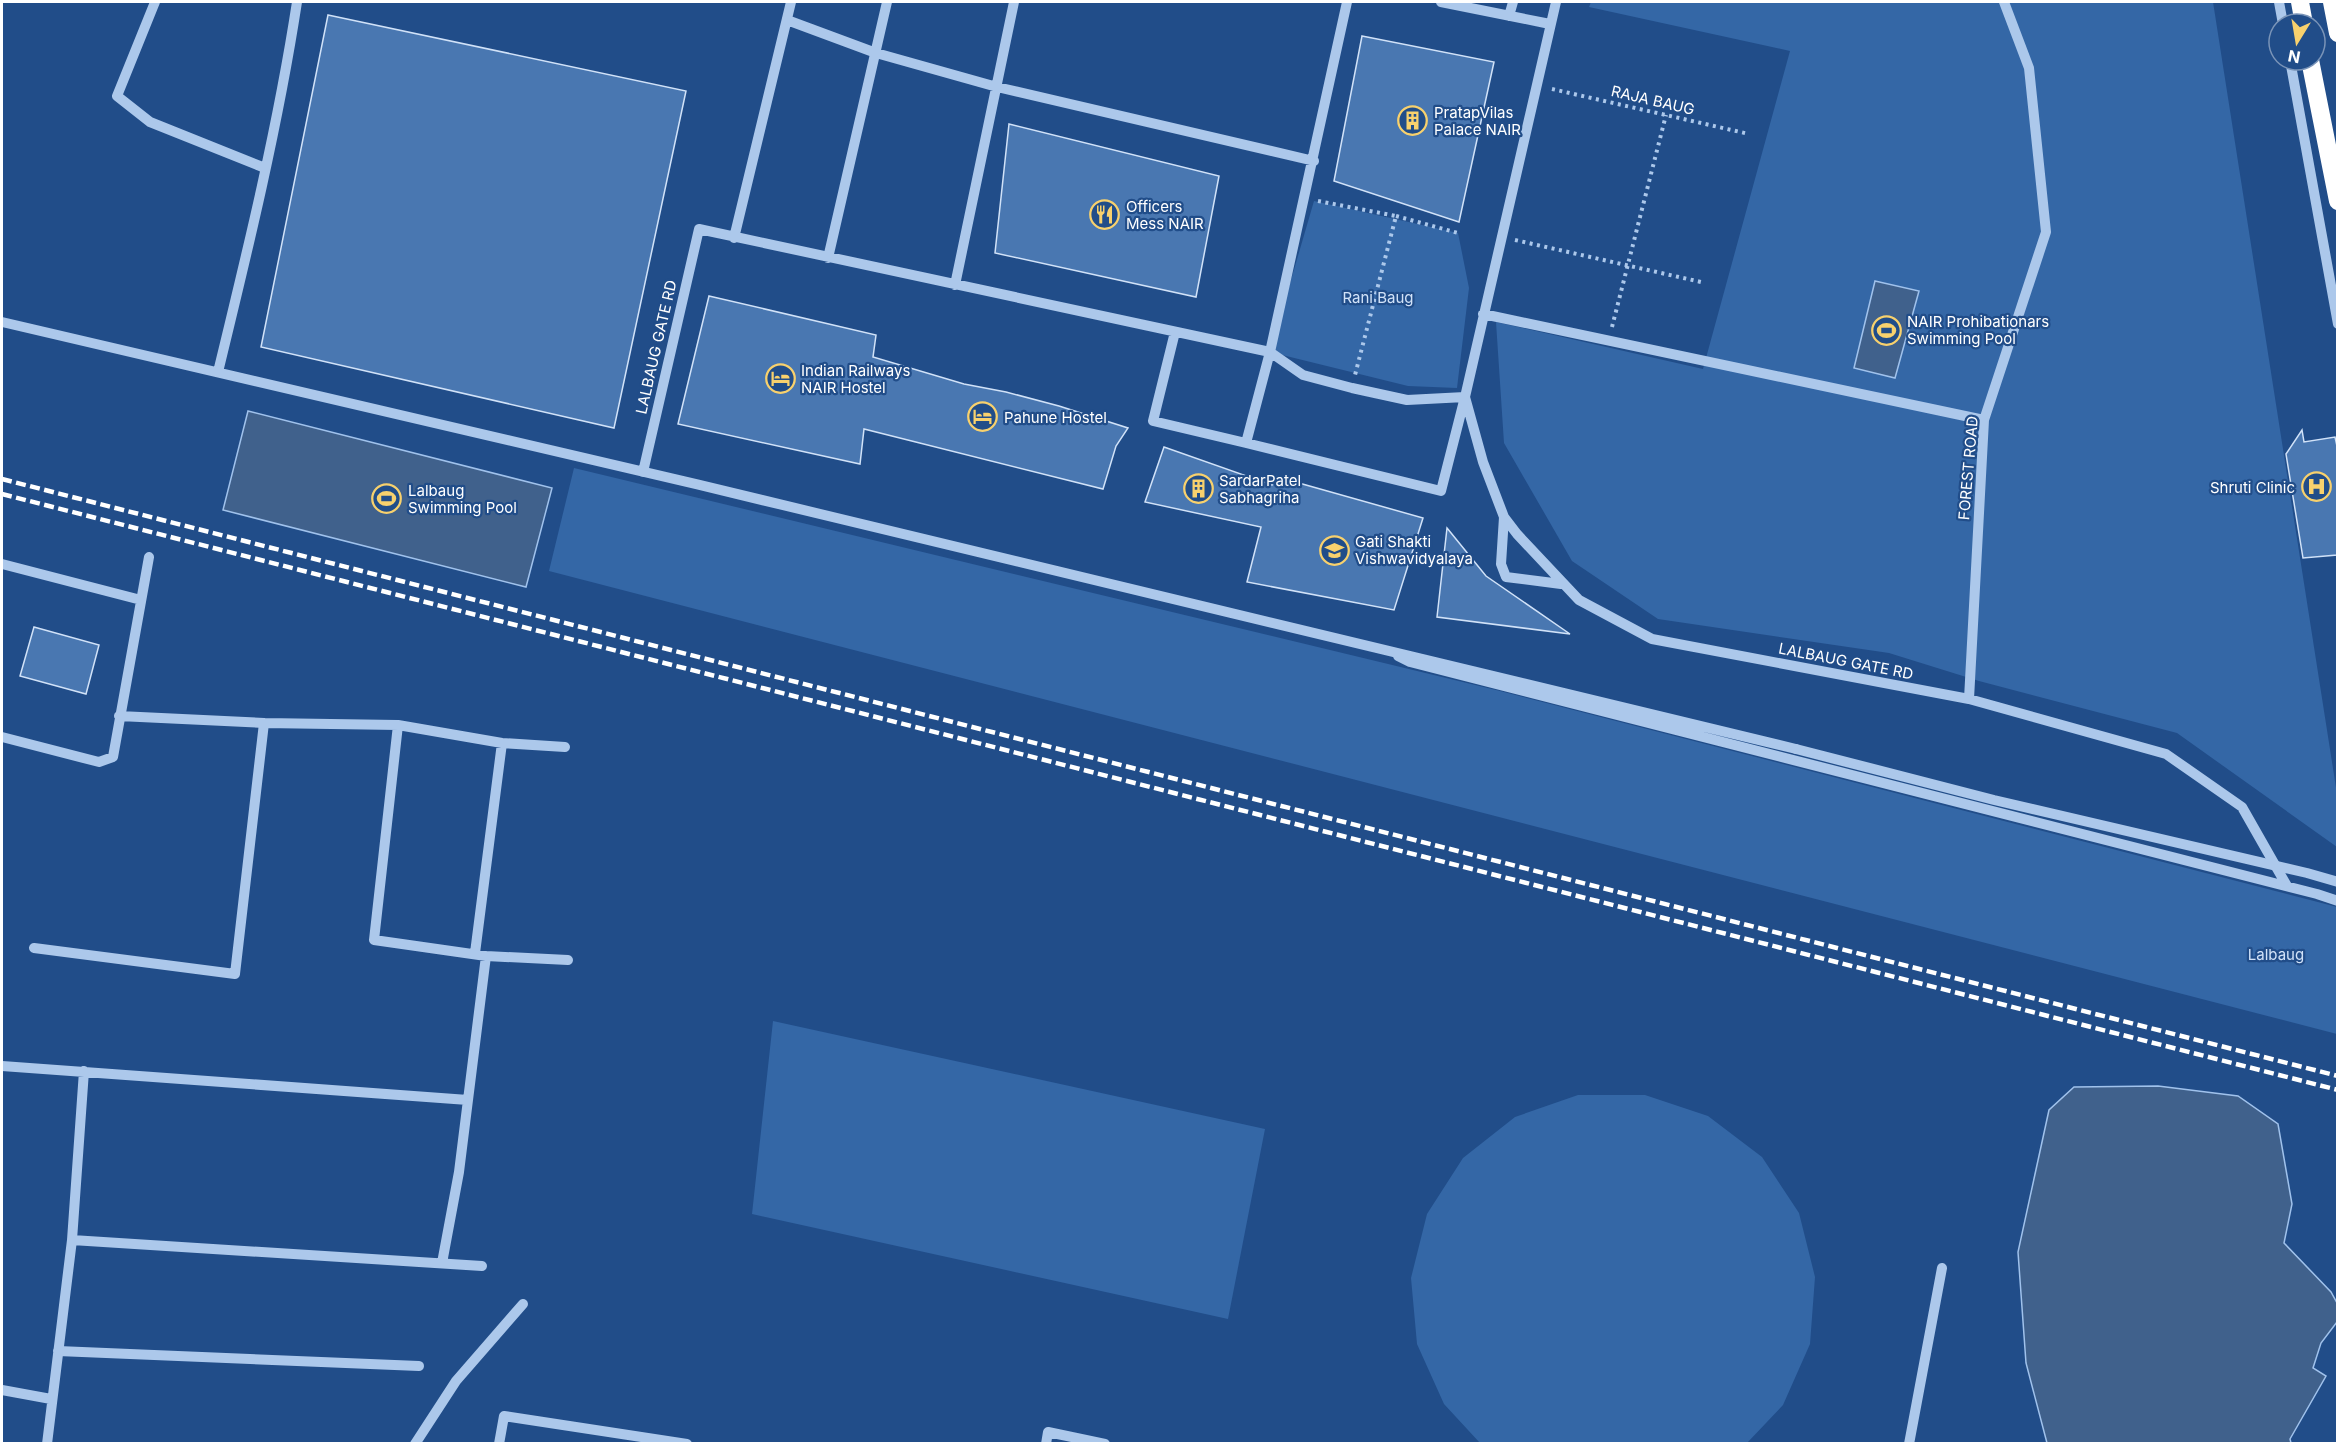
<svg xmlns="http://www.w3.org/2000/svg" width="2339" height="1445" font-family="Inter,sans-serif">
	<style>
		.green { fill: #3467a6 }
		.water { fill: #40618c; stroke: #a0c2ec; stroke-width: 1.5 }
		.building { fill: #4977b1; stroke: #d1e2f8; stroke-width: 1.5 }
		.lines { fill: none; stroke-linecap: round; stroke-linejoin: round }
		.path { stroke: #acc8eb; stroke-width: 4; stroke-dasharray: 3 4.5; stroke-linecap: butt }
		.minor { stroke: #acc8eb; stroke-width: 10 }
		.highway { stroke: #fff; stroke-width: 18 }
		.rail { stroke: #fff; stroke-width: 4.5; stroke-dasharray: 10 4.5; stroke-linecap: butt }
		.minor-bridge { stroke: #acc8eb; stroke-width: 10 }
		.labels { text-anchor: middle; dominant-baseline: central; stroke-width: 4.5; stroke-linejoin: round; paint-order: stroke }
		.street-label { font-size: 15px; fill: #fff; stroke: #214d89 }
		.poi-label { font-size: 15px; fill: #fff; stroke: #214d89; text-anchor: start }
		.park-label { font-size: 15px; fill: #d1e2f8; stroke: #214d89 }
	</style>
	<rect width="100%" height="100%" fill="#214d89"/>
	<path class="green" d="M1591,2H2213L2337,794V847L2177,733L1979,681L1889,653L1658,619L1572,561L1504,443L1496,322L1703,369L1790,51L1589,7Z
		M1314,201L1458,233L1469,288L1457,388L1408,386L1270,352Z
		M574,468L1500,691L2337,907V1034L549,571Z
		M773,1021L1265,1129L1228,1319L752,1214Z
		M1578,1095H1645L1708,1116L1762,1157L1799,1213L1815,1277L1810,1344L1783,1405L1747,1443H1480L1444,1404L1417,1344L1411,1278L1427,1214L1463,1158L1515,1117Z"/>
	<path class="water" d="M1875,281L1919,291L1895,378L1854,368Z
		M248,411L552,488L526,587L223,510Z
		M2158,1086L2238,1096L2278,1124L2292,1204L2284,1243L2331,1292L2337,1303V1322L2321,1343L2313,1368L2326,1376L2290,1439L2291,1443H2047L2026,1363L2018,1252L2049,1110L2074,1087Z"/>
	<path class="building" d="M328,15L686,91L614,428L261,347Z
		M1362,36L1494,62L1459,222L1334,181Z
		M1009,124L1219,176L1196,297L995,253Z
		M709,296L876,335L873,357L964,384L1006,392L1059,406L1128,428L1116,446L1103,489L864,429L860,464L678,424Z
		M2302,430L2304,442L2335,437L2337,446V555L2303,558L2286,454Z
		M1164,447L1272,485L1274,476L1423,518L1394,610L1247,582L1261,527L1145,502Z
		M1447,528L1486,576L1570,634L1437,617Z
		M34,627L99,645L86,694L20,676Z"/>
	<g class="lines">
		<path class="path" d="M1552,89L1749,134
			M1318,201L1396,216L1355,375
			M1396,216L1458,233
			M1515,240L1701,282
			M1612,327L1666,115"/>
		<path class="minor" d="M155,2L117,96L150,122L265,168
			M1441,2L1550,24
			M2279,2L2283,24
			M1509,16L1513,2
			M787,20L876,53L997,87L1314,161
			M2290,60L2338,324
			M734,238L791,2
			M828,258L887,2
			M955,285L1014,2
			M1483,314L1984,420
			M2,322C601,460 1199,603 1796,749
			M1175,332L1153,421L1246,443
			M218,372C248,249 278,126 297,2
			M1465,397L1483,462L1504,517L1517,534L1579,600L1652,639L1969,699L2166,754L2242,807L2287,886
			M1465,397L1407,400L1352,388L1303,375L1270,352L1246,443L1441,491L1465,397L1556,2
			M643,472L699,229L1270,352L1347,2
			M1504,517L1501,564L1506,577L1561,584
			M2,564L141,600
			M1398,656L1410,662L2317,894L2338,901
			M1969,699L1984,420L2046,232L2029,68L2004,2
			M119,716L264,723L398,725L502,743L565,747
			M398,725L374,940L486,956L568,960
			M2,737L99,762L113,757L149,557
			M34,948L235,974L264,723
			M475,953L502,743
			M2,1066L468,1100
			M72,1240L482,1266
			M442,1263L459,1172L486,956
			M58,1351L419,1366
			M2,1390L51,1399
			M47,1444L72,1240L84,1071
			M415,1444L456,1381L523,1304
			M499,1444L504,1416L687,1444
			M1046,1444L1048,1432L1105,1444
			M1909,1444L1942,1268"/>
		<path class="highway" d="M2300,2L2304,24
			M2332,2L2338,33
			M2310,60L2338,201"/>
		<path class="rail" d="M2,479L2338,1076
			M2,494L2338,1090"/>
		<path class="minor-bridge" d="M1796,749L1994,800L2307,873L2338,882"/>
	</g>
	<defs>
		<symbol id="building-ring" viewBox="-11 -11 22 22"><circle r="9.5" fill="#214d89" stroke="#f8d16d" stroke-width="1.5"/><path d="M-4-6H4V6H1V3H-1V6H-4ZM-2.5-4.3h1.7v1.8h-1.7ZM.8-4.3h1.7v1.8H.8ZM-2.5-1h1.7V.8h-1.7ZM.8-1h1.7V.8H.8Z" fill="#f8d16d"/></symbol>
		<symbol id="restaurant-ring" viewBox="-11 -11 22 22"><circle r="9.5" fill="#214d89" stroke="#f8d16d" stroke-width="1.5"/><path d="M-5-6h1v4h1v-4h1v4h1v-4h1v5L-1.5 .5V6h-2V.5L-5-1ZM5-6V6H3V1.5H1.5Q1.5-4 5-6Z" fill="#f8d16d"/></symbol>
		<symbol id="stadium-ring" viewBox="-11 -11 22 22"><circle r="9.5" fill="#214d89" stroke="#f8d16d" stroke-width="1.5"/><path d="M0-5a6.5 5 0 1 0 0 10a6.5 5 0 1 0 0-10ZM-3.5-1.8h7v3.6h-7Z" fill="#f8d16d"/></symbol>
		<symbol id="hotel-ring" viewBox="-11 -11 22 22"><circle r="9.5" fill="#214d89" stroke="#f8d16d" stroke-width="1.5"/><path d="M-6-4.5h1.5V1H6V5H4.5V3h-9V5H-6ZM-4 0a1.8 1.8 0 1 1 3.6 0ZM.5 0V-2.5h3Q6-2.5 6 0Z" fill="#f8d16d"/></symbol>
		<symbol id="hospital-ring" viewBox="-11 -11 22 22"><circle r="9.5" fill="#214d89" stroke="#f8d16d" stroke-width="1.5"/><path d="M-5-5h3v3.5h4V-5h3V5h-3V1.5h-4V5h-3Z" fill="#f8d16d"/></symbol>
		<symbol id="university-ring" viewBox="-11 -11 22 22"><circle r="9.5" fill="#214d89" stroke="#f8d16d" stroke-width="1.5"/><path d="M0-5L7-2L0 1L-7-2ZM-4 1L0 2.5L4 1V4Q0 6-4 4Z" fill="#f8d16d"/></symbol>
	</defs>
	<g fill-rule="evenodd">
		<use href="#building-ring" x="1396" y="104" width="33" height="33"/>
		<use href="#restaurant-ring" x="1088" y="198" width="33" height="33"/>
		<use href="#stadium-ring" x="1870" y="314" width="33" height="33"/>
		<use href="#hotel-ring" x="764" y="362" width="33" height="33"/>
		<use href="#hotel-ring" x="966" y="400" width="33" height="33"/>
		<use href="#hospital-ring" x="2300" y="470" width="33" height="33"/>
		<use href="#building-ring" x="1182" y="472" width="33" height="33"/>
		<use href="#stadium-ring" x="370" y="482" width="33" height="33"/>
		<use href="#university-ring" x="1318" y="534" width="33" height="33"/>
	</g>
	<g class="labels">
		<g class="street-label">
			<text transform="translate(1653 100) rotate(13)">RAJA BAUG</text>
			<text transform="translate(656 347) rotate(-77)">LALBAUG GATE RD</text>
			<text transform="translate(1968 468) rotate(-85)">FOREST ROAD</text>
			<text transform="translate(1846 661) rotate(11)">LALBAUG GATE RD</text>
		</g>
		<g class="poi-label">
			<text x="1434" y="112">PratapVilas<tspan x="1434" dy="17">Palace NAIR</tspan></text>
			<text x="1126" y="206">Officers<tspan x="1126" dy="17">Mess NAIR</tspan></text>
			<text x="1907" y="321">NAIR Prohibationars<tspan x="1907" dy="17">Swimming Pool</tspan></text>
			<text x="801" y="370">Indian Railways<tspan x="801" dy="17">NAIR Hostel</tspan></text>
			<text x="1004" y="417">Pahune Hostel</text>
			<text x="1219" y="480">SardarPatel<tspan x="1219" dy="17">Sabhagriha</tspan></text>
			<text x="2295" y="487" text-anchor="end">Shruti Clinic</text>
			<text x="408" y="490">Lalbaug<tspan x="408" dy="17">Swimming Pool</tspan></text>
			<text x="1355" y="541">Gati Shakti<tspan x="1355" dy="17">Vishwavidyalaya</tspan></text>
		</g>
		<g class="park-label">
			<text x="1378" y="297">Rani Baug</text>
			<text x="2276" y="954">Lalbaug</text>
		</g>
	</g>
	<rect width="2339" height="1445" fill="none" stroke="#ffffff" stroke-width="6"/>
	<g transform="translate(2297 42) rotate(191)"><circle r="28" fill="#214d89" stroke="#7a94b8" stroke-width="1.5"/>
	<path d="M0-4.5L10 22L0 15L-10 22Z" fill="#f8d16d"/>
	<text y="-9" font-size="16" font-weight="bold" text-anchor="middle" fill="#ffffff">N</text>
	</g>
</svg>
